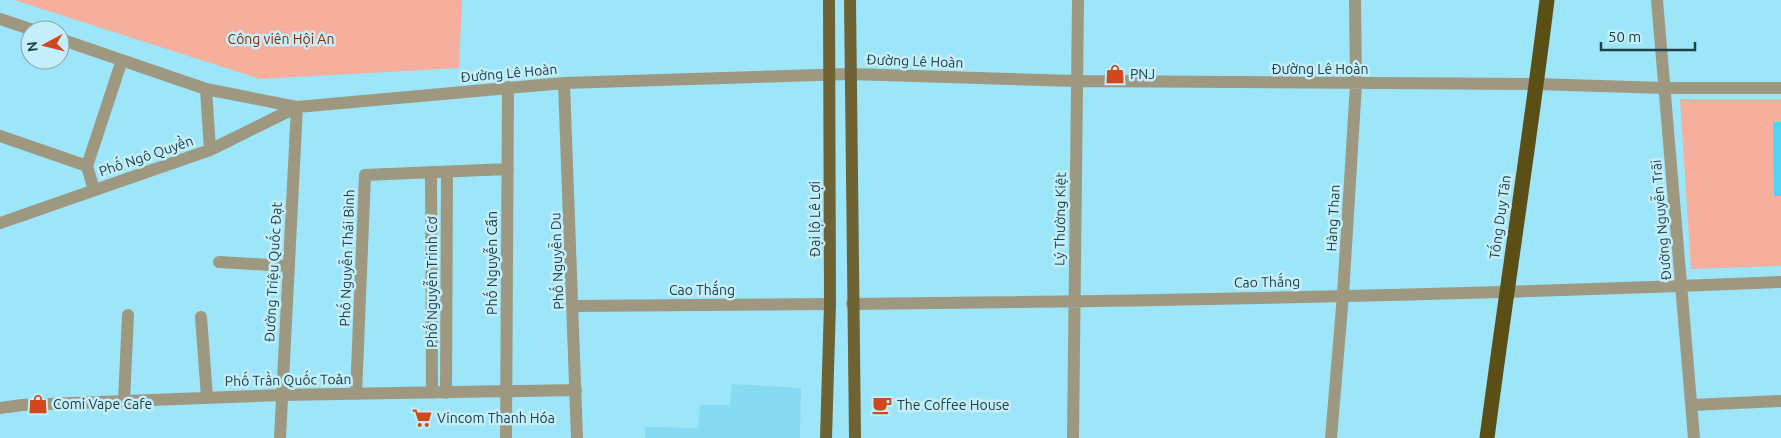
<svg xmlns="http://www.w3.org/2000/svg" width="1781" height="438" font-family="Ubuntu,sans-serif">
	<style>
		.built { fill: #87dbf1 }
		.green { fill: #f5af9c }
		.water { fill: #4fd5f4 }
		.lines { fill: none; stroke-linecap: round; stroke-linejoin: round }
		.minor { stroke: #9e9880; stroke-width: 12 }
		.major { stroke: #6d6335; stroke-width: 12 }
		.highway { stroke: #5c4f15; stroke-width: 15 }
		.labels { text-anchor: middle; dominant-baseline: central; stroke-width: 5; stroke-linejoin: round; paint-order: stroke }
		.park-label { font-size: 14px; fill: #952700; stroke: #c4eefa }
		.street-label { font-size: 14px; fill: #214047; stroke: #c4eefa }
		.poi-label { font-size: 14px; fill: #214047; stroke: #c4eefa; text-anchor: start }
	</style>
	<rect width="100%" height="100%" fill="#9de6fa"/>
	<path class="built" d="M732,384L801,388L800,438H645V427L698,428L700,405H730Z"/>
	<path class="green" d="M14,0H462L459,68L260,79Z
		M1680,99H1781V266L1691,269Z"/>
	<path class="water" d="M1773,122H1781V196H1774Z"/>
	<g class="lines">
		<path class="minor" d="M1657,0L1694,438
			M0,19L33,30
			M60,39L206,89L297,107L564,83L850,74L1076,81L1536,84L1664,88H1781
			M564,83L577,438
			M206,89L210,150
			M0,136L87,166
			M431,173L432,393
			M94,190L87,166L122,60
			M0,223L210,150L297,107L280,438
			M219,262L288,266
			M852,304C1162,301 1472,295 1781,282
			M574,306L830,304
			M201,317L207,397
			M446,393L447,172
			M356,394L365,175L508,169
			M124,401L128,315
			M1691,405L1781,401
			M0,408L22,405L281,395L576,390
			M506,438L508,87
			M1073,438L1078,0
			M1331,438L1343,295L1356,84L1355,0"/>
		<path class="major" d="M850,0L855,438
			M826,438L830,304L829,0"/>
		<path class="highway" d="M1487,438C1506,292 1529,146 1547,0"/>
	</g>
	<defs>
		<symbol id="shop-bare" viewBox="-9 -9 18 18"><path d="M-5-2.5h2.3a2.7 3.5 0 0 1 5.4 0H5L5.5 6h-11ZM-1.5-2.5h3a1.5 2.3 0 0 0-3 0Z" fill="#d1481e" stroke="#c4eefa" stroke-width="2.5" paint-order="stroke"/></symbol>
		<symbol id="cafe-bare" viewBox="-9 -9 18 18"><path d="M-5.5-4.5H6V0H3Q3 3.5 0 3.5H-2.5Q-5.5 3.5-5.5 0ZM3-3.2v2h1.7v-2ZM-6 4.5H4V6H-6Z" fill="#d1481e" stroke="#c4eefa" stroke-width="2.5" paint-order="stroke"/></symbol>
		<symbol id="supermarket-bare" viewBox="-9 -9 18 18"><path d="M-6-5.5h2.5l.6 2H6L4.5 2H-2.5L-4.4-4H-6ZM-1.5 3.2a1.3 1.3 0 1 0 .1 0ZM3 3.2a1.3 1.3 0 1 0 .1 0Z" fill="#d1481e" stroke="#c4eefa" stroke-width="2.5" paint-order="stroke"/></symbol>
	</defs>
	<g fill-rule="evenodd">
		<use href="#shop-bare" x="1101" y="60" width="28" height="28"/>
		<use href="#shop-bare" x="24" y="390" width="28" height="28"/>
		<use href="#cafe-bare" x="868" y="391" width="28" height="28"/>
		<use href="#supermarket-bare" x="408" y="404" width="28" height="28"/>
	</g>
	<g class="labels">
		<g class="park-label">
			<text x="281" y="39">Công viên Hội An</text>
		</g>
		<g class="street-label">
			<text transform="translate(915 61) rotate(2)">Đường Lê Hoàn</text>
			<text x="1320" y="69">Đường Lê Hoàn</text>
			<text transform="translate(509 73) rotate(-5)">Đường Lê Hoàn</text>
			<text transform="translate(146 156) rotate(-19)">Phố Ngô Quyền</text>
			<text transform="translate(1500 217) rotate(-82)">Tống Duy Tân</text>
			<text transform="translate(1333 218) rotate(-87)">Hàng Than</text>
			<text transform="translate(815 219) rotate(-90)">Đại lộ Lê Lợi</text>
			<text transform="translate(1060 219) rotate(-89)">Lý Thường Kiệt</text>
			<text transform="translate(1661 220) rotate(-95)">Đường Nguyễn Trãi</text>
			<text transform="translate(347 258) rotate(-88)">Phố Nguyễn Thái Bình</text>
			<text transform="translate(557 261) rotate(-92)">Phố Nguyễn Du</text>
			<text transform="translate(492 263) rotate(-90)">Phố Nguyễn Cẩn</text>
			<text transform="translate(273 272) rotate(-87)">Đường Triệu Quốc Đạt</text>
			<text transform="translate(432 282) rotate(-90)">Phố Nguyễn Trinh Cơ</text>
			<text transform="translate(1267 282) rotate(-1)">Cao Thắng</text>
			<text x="702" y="290">Cao Thắng</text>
			<text transform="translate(288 380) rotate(-1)">Phố Trần Quốc Toản</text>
		</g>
		<g class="poi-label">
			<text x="1130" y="74">PNJ</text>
			<text x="53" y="404">Comi Vape Cafe</text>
			<text x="897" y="405">The Coffee House</text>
			<text x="437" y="418">Vincom Thanh Hóa</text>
		</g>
	</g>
	<g transform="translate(45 45) rotate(263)"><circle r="24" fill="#c4eefa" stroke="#83a8b2"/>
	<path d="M0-4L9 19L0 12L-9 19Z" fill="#d1481e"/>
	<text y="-8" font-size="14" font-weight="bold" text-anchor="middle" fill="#214047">N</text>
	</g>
	<path d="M1601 42v8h94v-8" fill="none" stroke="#214047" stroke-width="2.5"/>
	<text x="1608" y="42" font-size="15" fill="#214047" stroke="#c4eefa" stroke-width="4" paint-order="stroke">50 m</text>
</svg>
